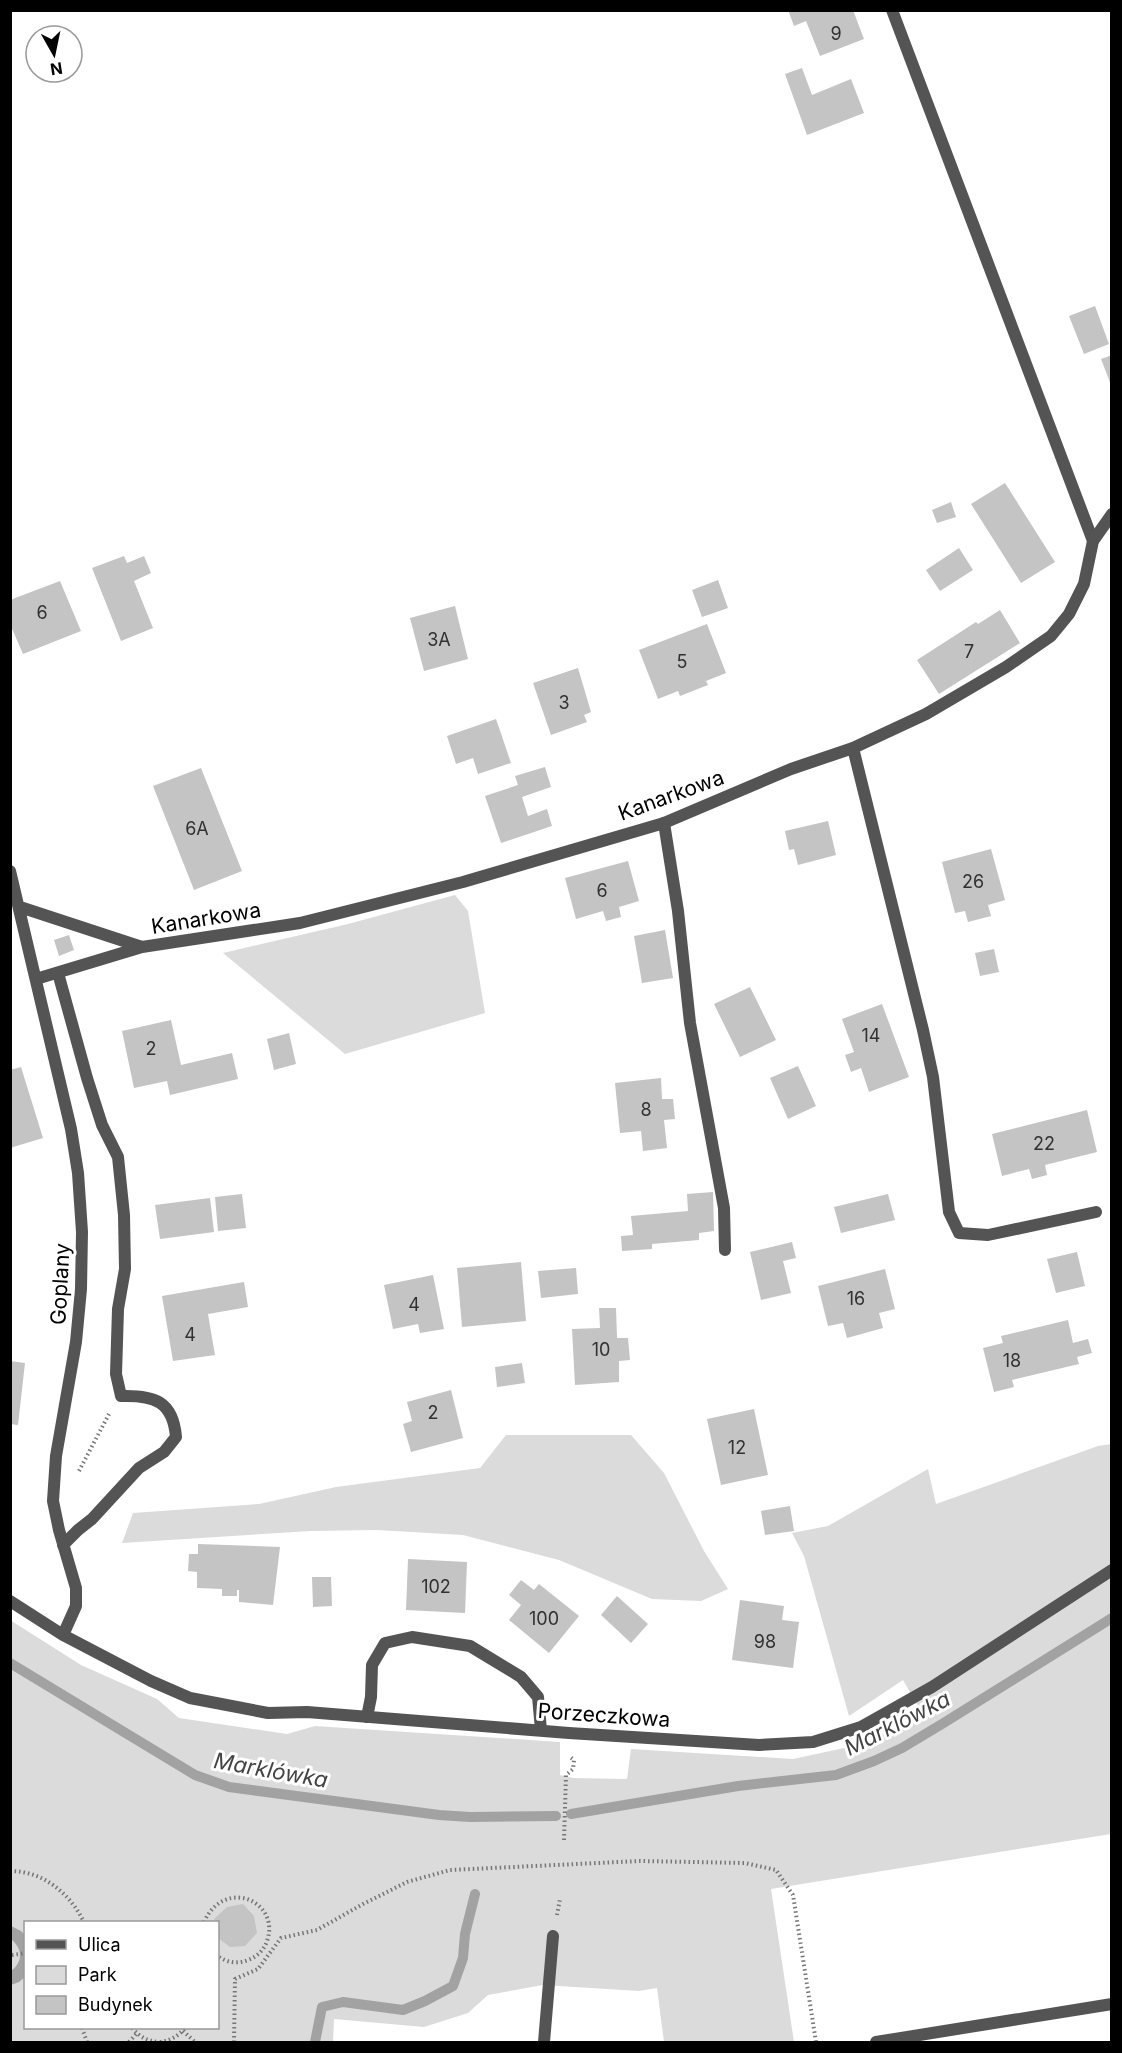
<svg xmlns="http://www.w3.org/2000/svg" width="1122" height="2053" font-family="Inter,sans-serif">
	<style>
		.green { fill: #dbdbdb; fill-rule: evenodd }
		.water { fill: #a2a2a2 }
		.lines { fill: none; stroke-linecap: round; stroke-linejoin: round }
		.stream { stroke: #a2a2a2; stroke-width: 10 }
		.building { fill: #c4c4c4 }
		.path { stroke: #767676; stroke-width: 4; stroke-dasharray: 1.5 3; stroke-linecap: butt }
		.lane { stroke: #545454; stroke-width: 12 }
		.street { stroke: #545454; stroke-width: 12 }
		.labels { text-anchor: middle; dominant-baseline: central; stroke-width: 6; stroke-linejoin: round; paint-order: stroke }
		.number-label { font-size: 18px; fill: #313131 }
		.street-label { font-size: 21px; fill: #000; stroke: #fff }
		.water-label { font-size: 22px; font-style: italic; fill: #434343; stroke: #fff }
	</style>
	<rect width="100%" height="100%" fill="#fff"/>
	<path class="green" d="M455,895L468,911L485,1013L345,1054L223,953L348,924Z
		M506,1435H631L664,1473L704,1551L728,1589L701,1601L652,1599L559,1560L463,1535L377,1530L311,1531L122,1543L133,1513L259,1504L336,1487L480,1468Z
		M1111,1444V1834L771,1889L794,2042H664L657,1988L639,1991L543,1985L488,1995L468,2013L424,2027L334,2019L333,2042H11L10,1620L81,1665L157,1699L179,1718L287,1734L315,1726L560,1742V1775L573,1778L627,1779L631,1749L793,1759L858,1745L923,1715L903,1680L849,1716L804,1556L792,1533L828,1526L928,1469L936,1504L1098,1446ZM26,1922H218V2028H26Z"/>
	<path class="water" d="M11,1926L21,1931L25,1935L26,1976L19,1982L11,1985V1971C23,1962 23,1949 11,1939Z"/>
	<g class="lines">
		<path class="stream" d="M10,1663L195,1775L229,1787L439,1815L470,1817L556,1816
			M571,1814L738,1786L836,1775L874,1761L902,1748L942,1724L1112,1618
			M315,2042L322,2007L343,2002L403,2010L425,2001L453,1986L463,1958L465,1934L475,1894"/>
	</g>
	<path class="building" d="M788,10H853L864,39L820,56L806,21L794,26Z
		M802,68L812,95L851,79L864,113L807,135L785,74Z
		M1095,306L1109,344L1084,354L1069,316Z
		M1112,355V385H1111L1101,359Z
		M1005,483L1055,562L1021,583L971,504Z
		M951,502L956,517L937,523L932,510Z
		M959,548L973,570L940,591L926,570Z
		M124,556L127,563L144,556L151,573L134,581L153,628L121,641L92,568Z
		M718,580L728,608L702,617L692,590Z
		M60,581L81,631L23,654L10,624V600Z
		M455,606L468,659L424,671L410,618Z
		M1000,610L1020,643L939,694L917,660L976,622L978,624Z
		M707,624L726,673L706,681L708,685L680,696L678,691L658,699L639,650Z
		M578,668L591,712L584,715L587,722L551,735L533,683Z
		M496,719L511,763L478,774L473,758L456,764L447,736Z
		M545,767L551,787L522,797L528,816L547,809L552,826L501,843L485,796L518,785L515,776Z
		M201,768L242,871L194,890L153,786Z
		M828,821L836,855L798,865L794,849L789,850L785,831Z
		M991,849L1005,900L988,905L991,916L968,922L965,911L955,913L942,862Z
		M628,861L639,901L619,907L621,917L606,921L603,911L576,919L565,878Z
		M665,930L673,978L642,983L634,936Z
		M69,935L74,950L59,956L54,940Z
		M994,949L999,972L980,976L975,953Z
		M750,987L776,1040L740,1057L714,1004Z
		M882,1004L909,1077L869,1092L861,1068L851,1072L845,1055L854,1052L842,1019Z
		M171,1020L181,1065L232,1053L238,1079L170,1095L167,1081L134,1088L122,1031Z
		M289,1033L296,1064L274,1070L267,1039Z
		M798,1066L816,1106L788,1119L770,1078Z
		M21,1067L43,1138L10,1148V1070Z
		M661,1078L662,1099H673L675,1119L664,1120L667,1148L643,1151L641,1131L620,1133L615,1083Z
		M1087,1110L1097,1152L1045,1165L1047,1175L1032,1179L1029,1169L1002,1176L992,1134Z
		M713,1192L714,1231L699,1233V1240L652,1244V1249L622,1251L621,1236L633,1235L631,1216L688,1211L687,1194Z
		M242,1194L246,1228L218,1231L215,1197Z
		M888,1194L895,1220L841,1233L834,1207Z
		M210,1198L214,1232L160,1239L155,1205Z
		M792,1242L796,1258L783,1261L791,1293L761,1300L750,1252Z
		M1077,1252L1085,1286L1056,1293L1047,1259Z
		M521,1262L526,1321L462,1327L457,1268Z
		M576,1268L578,1294L541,1298L538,1271Z
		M885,1269L895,1309L879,1313L883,1328L847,1338L843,1323L828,1326L818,1286Z
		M433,1275L444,1329L420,1333L418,1324L393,1329L384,1285Z
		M244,1282L248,1307L208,1314L215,1355L173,1361L162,1296Z
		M599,1308H616L617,1338H628L630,1360L619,1361V1382L575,1385L572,1329L600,1328Z
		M1068,1320L1073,1343L1088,1339L1092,1353L1077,1357L1079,1364L1012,1380L1014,1387L994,1392L983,1348L1003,1343L1001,1336Z
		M10,1361L25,1363L18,1425L10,1424Z
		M522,1363L525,1383L497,1387L495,1367Z
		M451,1390L463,1438L411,1452L403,1424L412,1421L407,1402Z
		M754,1409L768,1475L721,1485L707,1419Z
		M790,1506L794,1531L765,1535L761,1511Z
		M198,1544L280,1547L273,1605L239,1602V1590H237V1596H222V1589L197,1588V1572L188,1571L189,1554H198Z
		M408,1559L467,1562L465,1613L406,1610Z
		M312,1577H331L332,1606L313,1607Z
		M521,1580L534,1590L539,1584L579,1616L549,1653L509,1620L521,1605L509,1595Z
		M617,1596L648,1624L631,1643L601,1615Z
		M740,1600L784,1606L782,1620L799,1622L793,1668L732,1660Z
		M243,1904L254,1916L257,1933L245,1946L230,1947L218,1938V1922H215L214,1919L227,1907Z"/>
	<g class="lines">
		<path class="path" d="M79,1471L109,1414
			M564,1840L566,1775L573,1769L574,1760L570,1757
			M10,1871C44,1871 70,1894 84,1922
			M557,1915L560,1899
			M204,1922C225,1876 281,1902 267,1941C264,1950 257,1957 248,1960C238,1964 227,1963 218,1956
			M12,1955L26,1953
			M82,2028L87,2042
			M132,2028C140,2037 147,2041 159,2042
			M183,2031L195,2042
			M129,2042L137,2033
			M160,2042C172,2040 178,2036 185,2028
			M234,2042L235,1979L258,1969L281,1938L317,1930L363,1904L407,1882L450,1870L640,1861L745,1863L776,1870L793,1895L816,2042"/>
		<path class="lane" d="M892,10L1093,541
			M853,748L923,1030L933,1077L949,1212L959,1233L988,1235L1096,1212
			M664,823L678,911L690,1023L724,1208L725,1250
			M58,973L87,1078L102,1125L118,1157L124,1215L125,1269L118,1309L116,1374L121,1396C154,1395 173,1401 176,1437L164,1452L139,1468L92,1519L78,1530L63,1545
			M367,1717L371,1697L372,1665L385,1643L412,1637L470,1646L521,1677L538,1697L541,1730
			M544,2042L553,1936
			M876,2042L1112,2004"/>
		<path class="street" d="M10,871L71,1129L78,1173L82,1232L81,1289L76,1342L56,1456L53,1501L59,1530L76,1588V1606L63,1635
			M20,907L142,947
			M36,979L142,947L300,923L463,882L664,823L791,769L853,748L926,714L1006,667L1051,636L1069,614L1084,584L1093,541L1112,514
			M10,1601L63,1635L151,1681L190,1698L268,1713L307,1712L569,1733L759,1745L813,1742L861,1727L932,1687L1112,1570"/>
	</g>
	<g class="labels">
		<g class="number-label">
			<text x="836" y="33">9</text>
			<text x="42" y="612">6</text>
			<text x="439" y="639">3A</text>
			<text x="969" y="651">7</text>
			<text x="682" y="661">5</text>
			<text x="564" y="702">3</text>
			<text x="197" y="828">6A</text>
			<text x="973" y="881">26</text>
			<text x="602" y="890">6</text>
			<text x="871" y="1035">14</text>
			<text x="151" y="1048">2</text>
			<text x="646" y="1109">8</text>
			<text x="1044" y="1143">22</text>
			<text x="856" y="1298">16</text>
			<text x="414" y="1304">4</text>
			<text x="190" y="1334">4</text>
			<text x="601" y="1349">10</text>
			<text x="1012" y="1360">18</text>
			<text x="433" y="1412">2</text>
			<text x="737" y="1447">12</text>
			<text x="436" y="1586">102</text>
			<text x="544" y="1618">100</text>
			<text x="765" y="1641">98</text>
		</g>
		<g class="street-label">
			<text transform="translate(671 795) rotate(-20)">Kanarkowa</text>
			<text transform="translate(206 918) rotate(-9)">Kanarkowa</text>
			<text transform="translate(60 1284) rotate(-87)">Goplany</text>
			<text transform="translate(604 1715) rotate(4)">Porzeczkowa</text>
		</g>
		<g class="water-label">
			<text transform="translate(897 1723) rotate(-27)">Marklówka</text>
			<text transform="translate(271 1770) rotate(10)">Marklówka</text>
		</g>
	</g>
	<rect width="1122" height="2053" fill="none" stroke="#000000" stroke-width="24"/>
	<rect x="24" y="1921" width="195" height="108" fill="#ffffff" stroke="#999999" stroke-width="1.5"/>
	<rect x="36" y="1940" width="30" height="9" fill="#545454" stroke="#999999" stroke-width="1.5"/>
	<text x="78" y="1951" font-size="18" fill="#000000">Ulica</text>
	<rect x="36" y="1966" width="30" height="18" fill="#dbdbdb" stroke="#999999" stroke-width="1.5"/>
	<text x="78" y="1981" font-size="18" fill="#000000">Park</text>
	<rect x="36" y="1996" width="30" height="18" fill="#c4c4c4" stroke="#999999" stroke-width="1.5"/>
	<text x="78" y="2011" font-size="18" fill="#000000">Budynek</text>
	<g transform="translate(54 54) rotate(171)"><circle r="28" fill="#ffffff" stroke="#999999" stroke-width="1.5"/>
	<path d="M0-4.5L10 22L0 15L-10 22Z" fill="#000000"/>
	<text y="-9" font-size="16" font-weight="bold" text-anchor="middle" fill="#000000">N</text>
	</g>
</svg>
